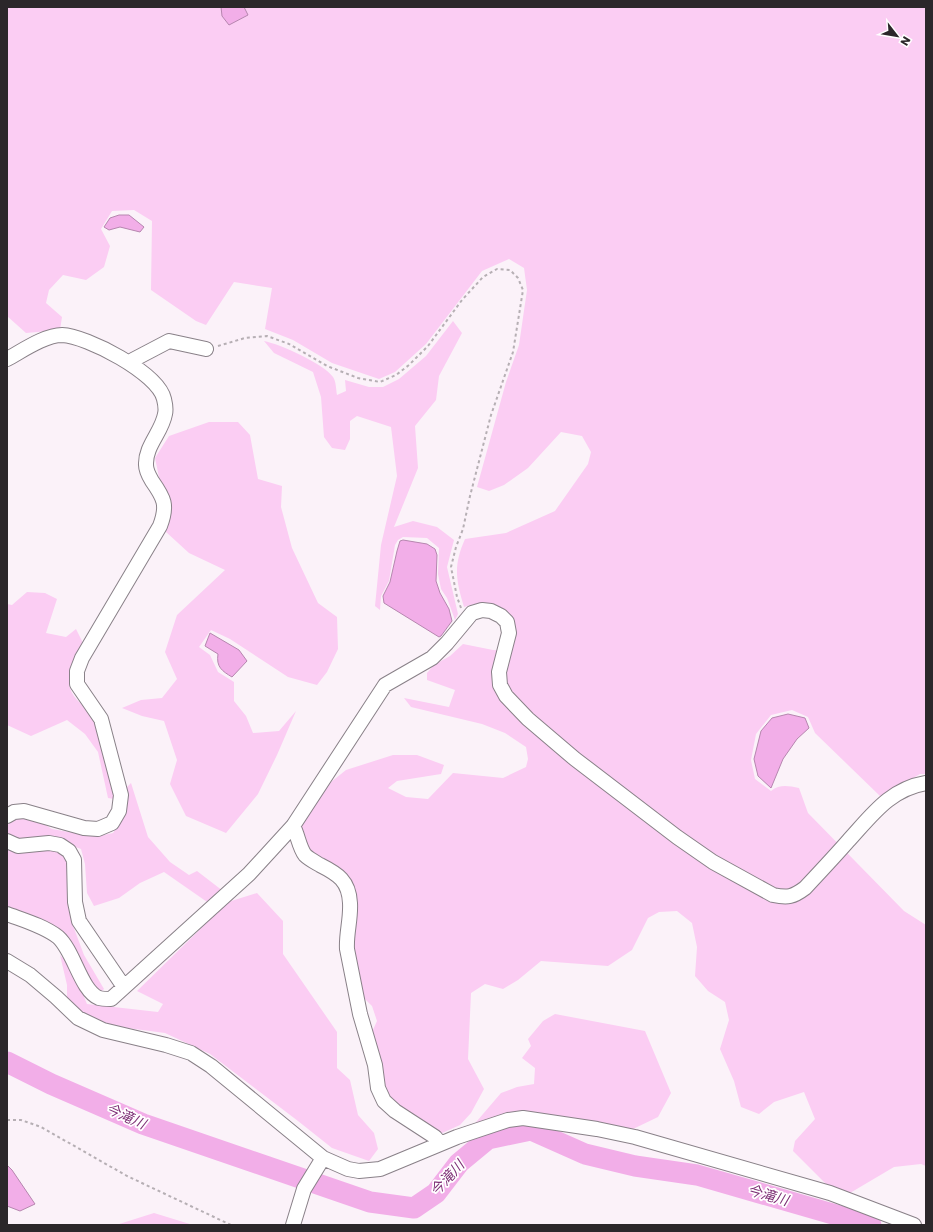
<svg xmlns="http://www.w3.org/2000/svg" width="933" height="1232" font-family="Poppins,'Noto Sans JP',sans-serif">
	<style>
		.green { fill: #fbcdf3 }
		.water { fill: #f2aee8; stroke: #b686af }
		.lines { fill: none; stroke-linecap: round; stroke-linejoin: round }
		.river { stroke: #f2aee8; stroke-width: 21 }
		.street-casing { stroke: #898188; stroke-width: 16 }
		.path { stroke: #b6afb4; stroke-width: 2; stroke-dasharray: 3 3; stroke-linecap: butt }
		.street { stroke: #fff; stroke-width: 14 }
		.labels { text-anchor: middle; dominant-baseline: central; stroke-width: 3.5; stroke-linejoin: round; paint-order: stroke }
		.water-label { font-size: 14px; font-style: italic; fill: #7e3076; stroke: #fff }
	</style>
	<rect width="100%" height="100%" fill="#fbf2f9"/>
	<path class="green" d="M7,7H926V774H920L881,797L815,733L808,717L792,710L771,715L756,734L751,760L755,779L771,791C780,784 788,786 799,788L808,813L904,911L926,925V1166L921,1164L894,1167L850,1193L829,1187L793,1151L795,1141L815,1119L804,1092L774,1102L759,1114L741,1107L734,1081L720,1049L729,1020L725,1002L708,991L695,976L697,947L692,923L677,911L659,912L648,918L632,950L608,966L541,961L518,980L503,989L485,984L471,993L468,1059L484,1089L471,1113L460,1125L440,1134L400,1109L388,1096L382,1086L372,1032L377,1021L372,1006L362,996L353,948L355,901L346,873C316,858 304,858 301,821L331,782L346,770L393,755H417L444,765L441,774L397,781L388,788L406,797L428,799L453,773L503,778L526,767L528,759L526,747L505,733L482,724L411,707L404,698L449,707L455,690L427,680V673L434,665L450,656L463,644L493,650L512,651L496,606L474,604L464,607C456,580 453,566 465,539L506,533L555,511L588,464L591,452L582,436L561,432L528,468L504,485L489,491L477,487L506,382L519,345L527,290L524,268L509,259L482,271L426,344L395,372L379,379L332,363L293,340L265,329L272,288L234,282L206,325L196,321L151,290L152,221L134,210L112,211L101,229L110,246L104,267L86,280L63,275L49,290L46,303L62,317L60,330L26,333L7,316Z
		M453,321L462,333L439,376L436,400L415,426L418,468L394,527L413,521L437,527L454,540L447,567L458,614L455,620L447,598L441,589L438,574L439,548L427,538L403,537L398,540L395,545L389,581L381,596L380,610L375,606L381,545L397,476L391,427L357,416L350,421V439L345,450L332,448L324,437L321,397L313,372L274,353L264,341C280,344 324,364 333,377C336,381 336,389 337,395L346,391L345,380L369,387H383L399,379L426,356Z
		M209,422H238L250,435L258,479L282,486L281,507L292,548L318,603L337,617L338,649L327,672L317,685L288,677L230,639L211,630L199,647L210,655L218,672L234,682V701L246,716L253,733L279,731L296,711L277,755L258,794L226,833L186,816L170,784L177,760L164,721L142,716L122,708L141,700L162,698L177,679L165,652L177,615L225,570L189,553L166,532L169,506L160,482L155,458L169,436Z
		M27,592L45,593L57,599L46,633L66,637L76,629L84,645C81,653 69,675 69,682C70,698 82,702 90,714C104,736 110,774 114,799L108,798L98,752L85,734L67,720L31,736L7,725V604L12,605Z
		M131,783L148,837L170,862L189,875L197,871L223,891L210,904L164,872L140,883L119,898L94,906L87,893L85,864L81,849L50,838L25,841L8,835L7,826L14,817H32L52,829L80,834L99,836L113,833L125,813L126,788Z
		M49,846L68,857L72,923L84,955L104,989L100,993L91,986L64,936L7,909V849L22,851Z
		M257,893L283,921V954L337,1032V1068L350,1080L358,1115L374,1133L378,1149L369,1161L332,1148L298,1121L210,1054L165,1033L112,1026L86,1017L67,998V985L60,955L71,966L87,1004L158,1012L163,1004L137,991L228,902Z
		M555,1014L645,1031L671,1093L658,1117L633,1129L598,1122L538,1114L471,1128L501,1093L517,1087L534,1084L535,1068L522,1058L531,1046L528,1039L543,1021Z
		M154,1213L193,1225H116Z"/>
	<path class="water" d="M221,7H244L248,15L229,25L222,16Z
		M119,215H129L144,227L140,232L120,227L109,230L104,227L110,218Z
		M403,540L427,544L435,549L437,555L436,581L440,593L449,609L452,621L441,636L439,637L384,603L383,596L390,582L397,551L400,541Z
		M210,633L239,650L247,661L232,677C222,671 216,667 218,654L205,646Z
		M788,714L805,718L809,728L797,739L783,759L771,788L758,776L754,759L761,731L772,718Z
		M7,1165L12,1170L35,1204L20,1211L7,1206Z"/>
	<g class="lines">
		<path class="river" d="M7,1062L51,1084L143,1124L370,1202L414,1208L436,1193L459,1163L488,1139L531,1130L585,1154L635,1166L697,1175L871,1225"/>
		<defs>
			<path id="street" d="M7,359C22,351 45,335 62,335C87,336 158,373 164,399C165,403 166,410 165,414C162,432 145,446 146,465C146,470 149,476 152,481C164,498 168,505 160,526L82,658L77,671V684L101,719L121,795L119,811L112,823L98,829L84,828L24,811L14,812L7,816
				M129,362L169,341L206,349
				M293,826C298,835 299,847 305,855C309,859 315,862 320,865C338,874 349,881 350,903C351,919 346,934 347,949L360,1014L375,1065L378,1088L384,1101L395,1111L435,1137L440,1143
				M7,841L18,846L49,843L60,845L69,851L74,860L75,902L79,921L124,987
				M7,914C23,920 44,926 58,937C74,951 81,991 99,998C102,999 107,999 111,999L249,874L293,826L385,685L432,658L447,643L472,613L482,610L491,611L501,616L507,622L509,633L499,672L500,685L506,696L528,719L575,759L677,837L713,862L773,895C788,898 793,897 805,888C820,872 835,856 849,840C872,815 890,789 926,783
				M7,961L30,975L56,997L78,1018L103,1030L166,1045L191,1053L211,1066L323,1158L348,1169L359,1171L380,1169L457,1137L508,1120L523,1118L597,1129L635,1137L830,1193L914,1225
				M293,1225L304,1189L323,1158"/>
		</defs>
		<use href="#street" class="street-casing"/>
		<path class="path" d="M218,346L245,338L267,336L289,344L327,366L358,378L380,382L396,375L409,365L428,346L462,300L483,277L497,269L510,270L518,278L523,290L513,352L491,415L470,496L463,529L456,547L451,567L457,597L461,608
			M7,1120H21L41,1127L127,1176L231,1225"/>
		<use href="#street" class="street"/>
	</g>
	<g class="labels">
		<g class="water-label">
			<text transform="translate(126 1116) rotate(24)">今滝川</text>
			<text transform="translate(447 1178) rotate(-47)">今滝川</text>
			<text transform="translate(768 1195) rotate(16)">今滝川</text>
		</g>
	</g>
	<rect width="933" height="1232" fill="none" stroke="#2b272a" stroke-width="16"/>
	<g transform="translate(897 36) rotate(121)" stroke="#ffffff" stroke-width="3" paint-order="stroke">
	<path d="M0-3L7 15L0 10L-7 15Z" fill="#2b272a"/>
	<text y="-6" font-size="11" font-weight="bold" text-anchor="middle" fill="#2b272a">N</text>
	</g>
</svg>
